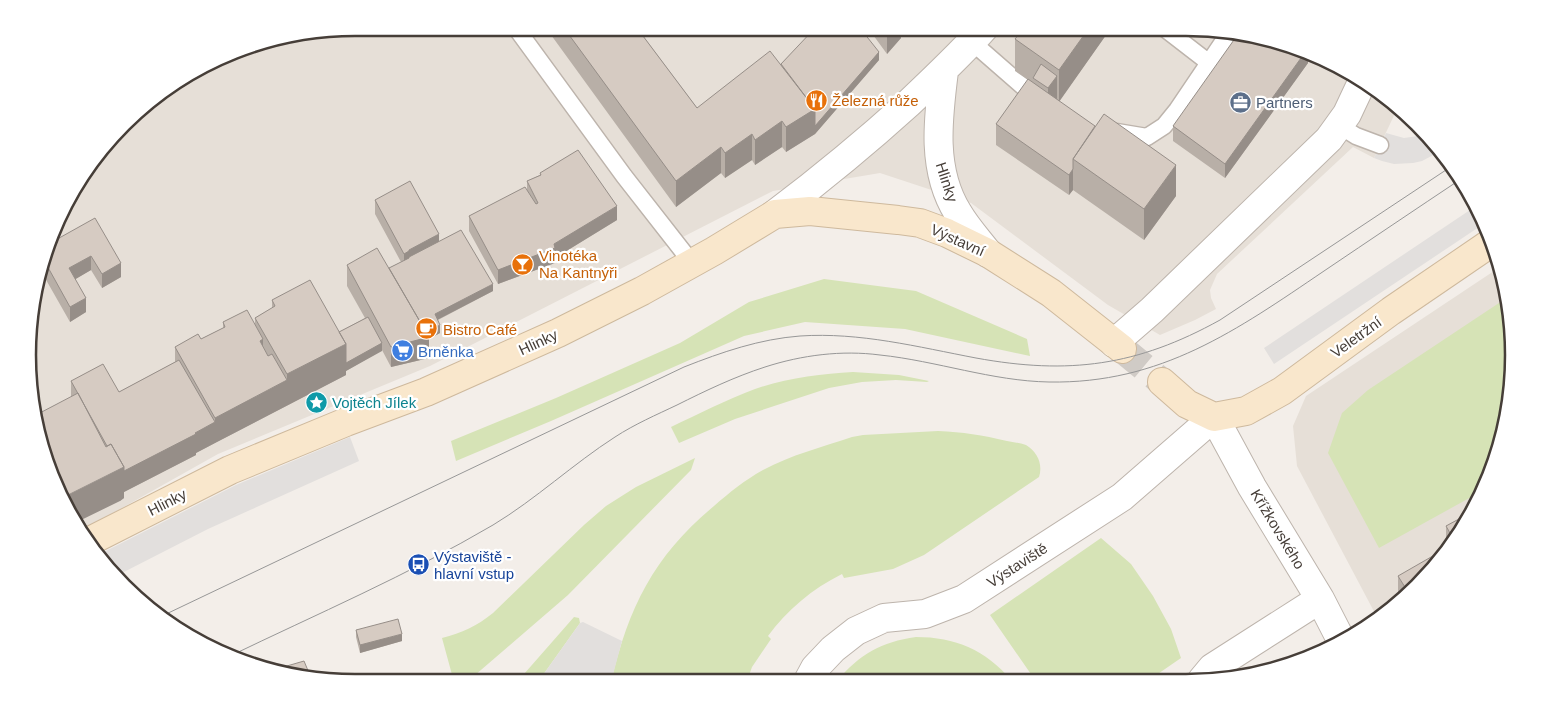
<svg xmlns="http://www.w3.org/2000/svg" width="1541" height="710" font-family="Helvetica,sans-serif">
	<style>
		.residential { fill: #e6dfd7 }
		.green { fill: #d6e3b6 }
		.parking { fill: #e2dfdd }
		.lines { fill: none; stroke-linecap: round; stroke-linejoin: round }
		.secondary-tunnel { stroke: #d0cbc6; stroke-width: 28; stroke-dasharray: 28 14; stroke-linecap: butt }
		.lane-casing { stroke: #bdb4ac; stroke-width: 19 }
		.street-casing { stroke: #bdb4ac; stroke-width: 30 }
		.secondary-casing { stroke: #ceb99d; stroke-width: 30 }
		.lane { stroke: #fff; stroke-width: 16 }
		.street { stroke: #fff; stroke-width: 28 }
		.secondary { stroke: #f9e7cc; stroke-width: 28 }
		.tram { stroke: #979797; stroke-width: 1 }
		.wall { fill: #b8afa7 }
		.shaded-wall { fill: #968e88 }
		.building { fill: #d6cbc2; stroke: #968e88 }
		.labels { text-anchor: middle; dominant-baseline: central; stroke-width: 4.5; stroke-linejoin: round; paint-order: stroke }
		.food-label { font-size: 15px; fill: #c56008; stroke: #fff; text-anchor: start }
		.service-label { font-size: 15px; fill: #4e5e75; stroke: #fff; text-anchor: start }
		.street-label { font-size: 15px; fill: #463e38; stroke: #fff }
		.shop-label { font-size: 15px; fill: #366cbe; stroke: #fff; text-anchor: start }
		.culture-label { font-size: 15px; fill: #0d838f; stroke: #fff; text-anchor: start }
		.transit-label { font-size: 15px; fill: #164399; stroke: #fff; text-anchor: start }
		.rim { fill: none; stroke: #463e38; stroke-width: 2.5 }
	</style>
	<rect width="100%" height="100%" fill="#f3eee9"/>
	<path class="residential" d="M355,28H1186L1311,52L1368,83L1398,107L1374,158L1353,147L1217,274L1210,290L1211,298L1216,309L1195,320L1160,335L1108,305L971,203L880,173L773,191L430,366L218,454L81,531L71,518L30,398L34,291L71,192L139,109L249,45Z
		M1500,267L1507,291L1513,355L1507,419L1489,480L1446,554L1386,615L1378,619L1297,466L1293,426L1306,396Z"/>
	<path class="green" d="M824,279L916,291L1027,339L1030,356L905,329L805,322L744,336L551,421L456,461L451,441L556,398L680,343L749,302Z
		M1508,297L1513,355L1507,419L1489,480L1482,491L1379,548L1328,453L1342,413L1368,390Z
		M853,372L899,375L929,381L927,382L896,380L862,382L829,388L735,419L679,443L671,427C698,414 726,400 755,389C786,378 821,374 853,372Z
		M938,431C963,432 982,435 1007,441C1013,442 1020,443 1026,445C1038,452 1043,465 1039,477L924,555L893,569L844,578L842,574C812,589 787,610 768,636L771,639L752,667L747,681L611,682C629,606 654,556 714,506C730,492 745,480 763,470C791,455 822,447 852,437L863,435Z
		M695,458L691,470L568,595L467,682H454L442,638C462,633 477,626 493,613L584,525L606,506L636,487Z
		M1101,538L1131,564L1153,596L1171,629L1181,658L1149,680H1035L990,615Z
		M574,617L579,618L580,623L538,682H517Z
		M916,637C955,637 986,650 1011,680L837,681C860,654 881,642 916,637Z"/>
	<path class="parking" d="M1386,133L1404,138L1418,136L1425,133L1441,151L1422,161L1413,163L1394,164L1382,161L1374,158Z
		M1476,206L1485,223L1274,364L1264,348Z
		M350,437L359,461L208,529L118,575L100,554L236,485Z
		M583,622L622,641L611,682H538L580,623Z"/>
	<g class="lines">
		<path class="secondary-tunnel" d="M1122,349L1162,382"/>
		<defs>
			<path id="lane" d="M516,28L624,176L692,263
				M1164,28L1208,62
				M972,42L1034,96
				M1340,126L1356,136L1380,145
				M1111,131L1147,137L1164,126L1177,110L1227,36"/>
			<path id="street" d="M944,71C938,118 931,170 958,213C966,227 978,240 988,253
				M775,214C821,179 865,143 908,104C934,79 960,55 984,28
				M1114,343L1152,310L1329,139L1347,114L1363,80
				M1202,680L1212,668L1320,599
				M808,681L815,668L833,649L856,631L884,618L925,614L964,599L1122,497L1214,417L1252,487L1320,599L1341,640"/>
			<path id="secondary" d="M1162,382L1187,404L1214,417L1246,411L1282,391L1391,311L1492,242
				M90,541L230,470L346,422L426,392L558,333L642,291L714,251L775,214L810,211L898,220L920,223L947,233L988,253L1051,293L1122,349"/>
		</defs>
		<use href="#lane" class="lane-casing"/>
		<use href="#street" class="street-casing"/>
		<use href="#secondary" class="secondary-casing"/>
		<use href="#lane" class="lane"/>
		<use href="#street" class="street"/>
		<use href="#secondary" class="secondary"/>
		<path class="tram" d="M162,616L684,367C722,352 760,339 800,336C860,332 918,347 976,358C1069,375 1137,366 1220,320L1452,166
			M228,657C317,614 408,575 493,525C536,499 573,464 615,437C635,424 656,415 677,405C705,391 734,377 765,367C802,355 842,350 880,355C937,361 992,381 1049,382C1161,384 1237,330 1324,271C1370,240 1416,209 1461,179"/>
	</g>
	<path class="wall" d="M546,28H637L697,108L781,64L819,30L879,60L815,134L786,152L782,147L755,165L752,160L725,178L721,173L676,207Z
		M868,28H908L901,36V38L887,54Z
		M1111,28L1059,101L1176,196L1144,240L1073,190L1069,195L996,145V124L1028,80L1015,71V39Z
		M1308,52V63L1225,178L1173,141V126Z
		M540,173L617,220L555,258V263L498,284L469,231V216L527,190V181L540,175Z
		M375,200L439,241L493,291L438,320L440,333L429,339V358L391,367L382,350L346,371V375L215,443L196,453V455L124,492V498L120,501L71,397V381L119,392L175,362V347L201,339L223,328V322L255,324V318L272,308V300L339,332L365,318L347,286V265L389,268L401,262L375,214Z
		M52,242L121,263V277L102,288L91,270L75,279L86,312L70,322L41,271Z
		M1470,513L1448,550L1446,546V526Z
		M1446,554L1398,602V576Z
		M356,630L402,641L360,653L356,637Z"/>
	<path class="shaded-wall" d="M892,28H908L901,36V38L887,54V33Z
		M1089,28H1111L1059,102V70Z
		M1306,51L1308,52V63L1225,178V164Z
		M879,52V60L815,134L786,152V127Z
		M1057,76V101L1048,113V88Z
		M782,121V147L755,165V140Z
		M752,134V160L725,178V153Z
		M721,147V173L676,207V181Z
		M1176,165V196L1144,240V209Z
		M1073,169V190L1069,195V175Z
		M617,206V220L555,258V263L498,284V270L554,244Z
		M439,234V248L404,268V254L409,250Z
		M91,256V270L69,283V268Z
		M121,263V277L102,288V274Z
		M493,284V291L435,321V314Z
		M86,298V312L70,322V307Z
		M440,325V333L429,339V358L391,367V347L421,335Z
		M263,339V364L260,341Z
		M382,343V351L346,371V375L215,443L196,453V455L124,492V498L120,501L75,523L71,518L64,497L124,467L195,433L215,422V418L287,380V374L346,344Z
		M402,634V641L360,653V645Z"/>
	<path class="building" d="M564,28H637L697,108L770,51L815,109L786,127L782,121L755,140L752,134L725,153L721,147L676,181Z
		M815,28H817L819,30L821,28H860L879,52L815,126V109L781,64Z
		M882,28H892L887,33Z
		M1024,28H1089L1059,70L1015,39Z
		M1236,37L1306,51L1225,164L1173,126Z
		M1041,64L1057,76L1048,88L1033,78Z
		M1028,79L1095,126L1073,159V169L1069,175L996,124Z
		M1104,114L1176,165L1144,209L1073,159Z
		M578,150L617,206L554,244L555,248L498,270L469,216L525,187L536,204L538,203L527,181L541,175L540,173Z
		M410,181L439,234L409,250V251L404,254L375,200Z
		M95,218L121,263L102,274L91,256L69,268L86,298L70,307L45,262L52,242Z
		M461,230L493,284L435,314L440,325L426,332L389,268L409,258V257Z
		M377,248L429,337L391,347L347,265Z
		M310,280L346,344L287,374L255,318L275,306L272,300Z
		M247,310L263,339L260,341L268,356L272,354L287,380L215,418L175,347L198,334L201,339L225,327L223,322Z
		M368,317L382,343L346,363V344L339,332Z
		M179,360L215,422L195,433L196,434L124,471V467L111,444L107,446L71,381L103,364L119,392Z
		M78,393L106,447L111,444L124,467L64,497L36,415Z
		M1470,513L1454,540L1446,526Z
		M1445,549L1447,552L1446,554L1408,592L1398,576Z
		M398,619L402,634L360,645L356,630Z
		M304,661L309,673L280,668Z"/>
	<defs>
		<symbol id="restaurant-disc" viewBox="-11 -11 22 22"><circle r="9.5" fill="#e8710a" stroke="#fff"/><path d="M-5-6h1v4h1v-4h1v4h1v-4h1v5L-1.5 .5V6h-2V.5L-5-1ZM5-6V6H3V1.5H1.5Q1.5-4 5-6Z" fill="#fff"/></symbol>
		<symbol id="office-disc" viewBox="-11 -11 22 22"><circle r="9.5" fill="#5c6f8a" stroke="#fff"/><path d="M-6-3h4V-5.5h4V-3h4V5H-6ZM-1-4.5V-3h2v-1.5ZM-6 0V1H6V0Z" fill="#fff"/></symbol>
		<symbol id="bar-disc" viewBox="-11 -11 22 22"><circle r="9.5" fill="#e8710a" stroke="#fff"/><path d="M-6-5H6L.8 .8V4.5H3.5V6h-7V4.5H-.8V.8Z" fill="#fff"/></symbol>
		<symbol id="cafe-disc" viewBox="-11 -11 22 22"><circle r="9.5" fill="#e8710a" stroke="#fff"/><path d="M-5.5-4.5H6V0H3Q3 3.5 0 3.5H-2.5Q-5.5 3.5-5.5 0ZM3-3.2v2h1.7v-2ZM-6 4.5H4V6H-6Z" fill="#fff"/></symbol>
		<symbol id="supermarket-disc" viewBox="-11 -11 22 22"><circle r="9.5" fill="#3f7fe0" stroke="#fff"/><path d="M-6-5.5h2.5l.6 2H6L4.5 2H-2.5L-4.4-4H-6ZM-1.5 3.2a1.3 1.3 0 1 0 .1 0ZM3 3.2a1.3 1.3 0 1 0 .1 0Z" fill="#fff"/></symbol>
		<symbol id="sight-disc" viewBox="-11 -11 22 22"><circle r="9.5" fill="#0f9aa8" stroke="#fff"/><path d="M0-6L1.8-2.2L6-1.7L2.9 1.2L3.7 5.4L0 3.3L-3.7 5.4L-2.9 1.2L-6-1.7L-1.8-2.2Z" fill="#fff"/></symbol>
		<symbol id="bus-disc" viewBox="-11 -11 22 22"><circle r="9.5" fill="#1a4fb4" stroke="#fff"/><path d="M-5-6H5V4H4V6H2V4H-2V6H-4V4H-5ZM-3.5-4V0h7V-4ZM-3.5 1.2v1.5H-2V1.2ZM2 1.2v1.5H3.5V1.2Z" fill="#fff"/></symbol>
	</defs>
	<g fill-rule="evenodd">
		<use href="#restaurant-disc" x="804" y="88" width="25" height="25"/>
		<use href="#office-disc" x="1228" y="90" width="25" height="25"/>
		<use href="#bar-disc" x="510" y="252" width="25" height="25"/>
		<use href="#cafe-disc" x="414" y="316" width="25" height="25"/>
		<use href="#supermarket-disc" x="390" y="338" width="25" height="25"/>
		<use href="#sight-disc" x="304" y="390" width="25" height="25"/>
		<use href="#bus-disc" x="406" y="552" width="25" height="25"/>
	</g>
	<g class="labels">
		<g class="food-label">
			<text x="832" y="100">Železná růže</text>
			<text x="539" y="255">Vinotéka<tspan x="539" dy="17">Na Kantnýři</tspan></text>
			<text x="443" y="329">Bistro Café</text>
		</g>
		<g class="service-label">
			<text x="1256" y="102">Partners</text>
		</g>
		<g class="street-label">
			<text transform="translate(947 182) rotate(72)">Hlinky</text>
			<text transform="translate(958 240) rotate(24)">Výstavní</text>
			<text transform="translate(1356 337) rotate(-36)">Veletržní</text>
			<text transform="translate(538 342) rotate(-25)">Hlinky</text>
			<text transform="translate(167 502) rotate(-27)">Hlinky</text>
			<text transform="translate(1278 529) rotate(59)">Křížkovského</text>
			<text transform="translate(1017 565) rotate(-33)">Výstaviště</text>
		</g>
		<g class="shop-label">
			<text x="418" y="351">Brněnka</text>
		</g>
		<g class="culture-label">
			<text x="332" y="402">Vojtěch Jílek</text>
		</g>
		<g class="transit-label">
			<text x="434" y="556">Výstaviště -<tspan x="434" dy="17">hlavní vstup</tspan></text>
		</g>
	</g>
	<path d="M0 0H1541V710H0ZM355 36H1186A319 319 0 0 1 1505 355V355A319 319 0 0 1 1186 674H355A319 319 0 0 1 36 355V355A319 319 0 0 1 355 36Z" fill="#fff" fill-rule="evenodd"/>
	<path class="rim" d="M355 36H1186A319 319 0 0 1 1505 355V355A319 319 0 0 1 1186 674H355A319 319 0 0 1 36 355V355A319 319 0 0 1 355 36Z"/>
</svg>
